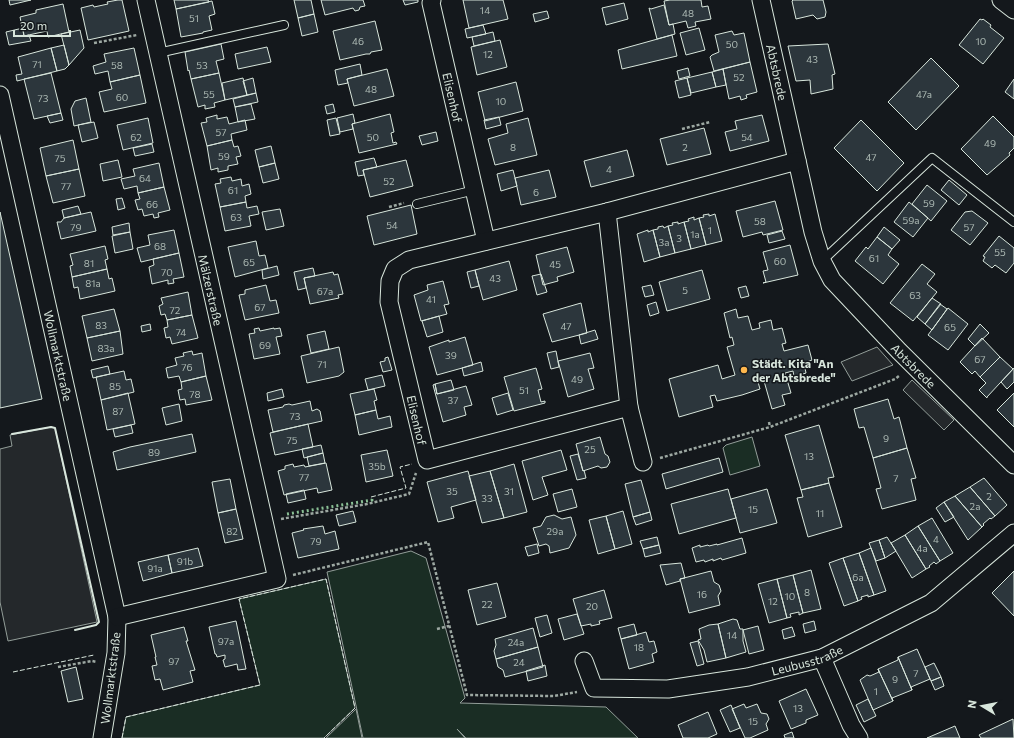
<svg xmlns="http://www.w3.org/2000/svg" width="1014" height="738" font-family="Commissioner,sans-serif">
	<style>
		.green { fill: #1a2d24; stroke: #939e99 }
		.parking { fill: #24282b; stroke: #939e99 }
		.building { fill: #2c363c; stroke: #d8e6dc }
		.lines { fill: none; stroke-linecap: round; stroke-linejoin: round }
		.service-casing { stroke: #d8e6dc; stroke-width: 10 }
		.minor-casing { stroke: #d8e6dc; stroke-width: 19 }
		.path { stroke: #9da8a2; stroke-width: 2.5; stroke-dasharray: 3 2; stroke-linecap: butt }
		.service { stroke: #14181c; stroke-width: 8 }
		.minor { stroke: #14181c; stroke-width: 17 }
		.hedge { stroke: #8ac095; stroke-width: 3; stroke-dasharray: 2 3; stroke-linecap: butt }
		.fence { stroke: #d8e6dc; stroke-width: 1; stroke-dasharray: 5 2; stroke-linecap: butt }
		.wall { stroke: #d8e6dc; stroke-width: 2 }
		.poi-dot { fill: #ffb74d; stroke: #14181c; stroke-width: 1.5 }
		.labels { text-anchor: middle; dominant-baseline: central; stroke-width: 3; stroke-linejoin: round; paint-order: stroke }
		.number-label { font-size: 10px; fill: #adbab4 }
		.street-label { font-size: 12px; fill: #d8e6dc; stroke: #14181c }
		.poi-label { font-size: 12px; font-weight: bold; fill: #d8e6dc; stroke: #14181c; text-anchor: start }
	</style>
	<rect width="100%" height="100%" fill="#14181c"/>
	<path class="green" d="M752,437L760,466L730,475L723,448L726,445Z
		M411,551L426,558L465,698L460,703L606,707L638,738H466L457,729L465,738H363L327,572Z
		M326,579L355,708L324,738H122L126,717L260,685L239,599Z
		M356,709L362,738H326Z"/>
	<path class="parking" d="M877,347L893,365L852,381L841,362Z
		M912,380L954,420L944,430L903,390Z
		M51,427L55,428L97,622L8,641L0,602V449L12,446L10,435Z"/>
	<path class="building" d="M9,0H31L10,5Z
		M118,0H122L129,31L88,40L81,8L93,5L94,7L108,4L107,2Z
		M174,0H208L209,2L176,9Z
		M294,0H311L314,14L298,18Z
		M321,0H363L365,6L360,7L359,10L355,11L353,8L325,15Z
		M403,0H418V2L405,5Z
		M463,0H503L508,19L469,28Z
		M670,0H701L702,7L708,6L711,19L695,22L696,26L688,28L686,21L669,25L664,1Z
		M793,0H823L826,12L825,17L817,19L813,15L796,19L792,1Z
		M212,1L215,14L209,16L212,30L203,32V33L181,37L176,9Z
		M624,3L628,19L606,25L602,8Z
		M63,4L69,32L48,37L47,31L24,36L20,17L36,13V10Z
		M664,5L669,25L673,24L675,34L657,39L649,8L651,9Z
		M547,11L549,18L535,22L533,14Z
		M314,14L318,32L302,36L298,18Z
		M980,19L982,20L983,19L991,25L990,27L1004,38L983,64L959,45Z
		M375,21L382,50L371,52L370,54H366L340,60L333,31Z
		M483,25L486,34L467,38L465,29Z
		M23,28L24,36L29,35L31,41L9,45L6,32Z
		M699,28L705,50L686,55L680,33Z
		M80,30L84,48L69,65L61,34Z
		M732,31L734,35L744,33L750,62L714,71L710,57L712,55L719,52L715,35Z
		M493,32L495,41L474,46L472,37Z
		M672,35L677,56L622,69L618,50Z
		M500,40L507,67L477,75L471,47Z
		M221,44L224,59L216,61L219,73L191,79L189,70L188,71L185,52Z
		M828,44L835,74L832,75L833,89L811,94L810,80L796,81L788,46Z
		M64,45L69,65L65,69L57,71L51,48Z
		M267,47L271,62L238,69L235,54Z
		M51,48L57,71L17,81L16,75L22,74L18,57Z
		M134,48L140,75L110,82L108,71L95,74L93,66L106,62L104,54Z
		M931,58L959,86L916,130L888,102Z
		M750,62L757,92L746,95L747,98L741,100L740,96L729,99L723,69Z
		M360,64L362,75L347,79L348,83L338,85L335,70Z
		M688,68L690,76L679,79L677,71Z
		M387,69L394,96L354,106L347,79Z
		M723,69L726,85L716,87L712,72Z
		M712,72L716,87L691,93L687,78Z
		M51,73L61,113L34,119L24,79Z
		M219,73L225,100L214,103L215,107L205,109V105L198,107L191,79Z
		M140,75L146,103L104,112L99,92L112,89L110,82Z
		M243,78L247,95L225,100L222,83Z
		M253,78L256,93L247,95L243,81Z
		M687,78L691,95L679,98L675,81Z
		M1014,79V99L1005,92Z
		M516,82L523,111L485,121L478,92Z
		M256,93L258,102L235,107L233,99Z
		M86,98L91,122L74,126L71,109L75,101Z
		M251,104L255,119L238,122L235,107Z
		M333,104L335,112L327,114L325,106Z
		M61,113L63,120L50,123L47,116Z
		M353,114L355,123L352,124L353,129L340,132L337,118Z
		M390,114L394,132L391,133L393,143L396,142L397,144L359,153L352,124Z
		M217,115V119L227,117L229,124L245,120L247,130L231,134L232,140L207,146L201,123L207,122L206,118Z
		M762,115L769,141L730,151L725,132L737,129L735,121Z
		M993,116L1014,137V148L1009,153L1010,155L987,175L961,149Z
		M499,117L501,125L486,129L484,120Z
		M148,118L153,143L123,150L117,125Z
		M336,118L340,134L330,136L327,120Z
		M528,118L537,155L495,165L488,139L508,133L506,124Z
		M861,120L904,163L877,191L834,148Z
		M94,122L98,138L82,142L78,125Z
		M704,128L711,154L667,165L660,139Z
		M436,132L438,141L422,145L419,136Z
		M73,140L79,169L46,176L40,148Z
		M232,140L234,147L238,146L241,156L236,157L238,164L228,166V170L218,172V168L211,170L207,146Z
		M152,144L154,152L135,156L133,148Z
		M271,146L275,163L259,167L255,150Z
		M627,150L634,176L591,187L584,161Z
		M374,158L377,167L363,170L364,175L358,176L355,162Z
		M118,160L122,177L103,181L100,164Z
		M406,160L413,186L370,197L363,170Z
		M159,163L164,187L138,193L137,186L124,189L121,179L135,176L133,169Z
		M275,163L279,179L263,183L259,167Z
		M79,169L85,196L53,203L46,176Z
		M513,170L517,186L501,191L497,174Z
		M549,170L556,197L521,205L515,178Z
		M231,177L232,181L241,179L242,186L249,184L251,194L245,196L246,202L220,207L215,184L221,183L220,179Z
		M949,180L967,195L959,205L941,190Z
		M927,185L947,201L931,221L912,204Z
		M164,187L170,210L158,213L159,217L154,218L153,214L144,216L142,209L138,210L135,200L140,199L138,193Z
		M122,198L125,208L118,210L116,199Z
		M775,201L783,230L763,235L762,232L743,237L736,211Z
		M246,202L247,208L257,206L259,214L249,216L251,226L225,231L220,207Z
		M909,202L928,218L913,237L894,222Z
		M411,205L417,234L374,245L367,216Z
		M78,206L81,214L64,218L62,210Z
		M280,209L284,226L266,230L262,212Z
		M972,211L988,223L970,245L951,230L965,212Z
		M0,212L42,399L0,408Z
		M91,212L96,231L61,239L57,222H61L64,218Z
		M709,214V216L715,214L722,241L706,245L699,218L704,217L703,215Z
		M694,217V220L699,218L706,245L691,249L684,222L689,221L688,219Z
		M678,222V224L684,222L691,249L675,253L668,226L673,225L672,223Z
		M129,223L130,232L113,235L112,227Z
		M663,226L664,228L668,226L675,253L660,257L653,230L658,229V227Z
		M884,227L900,240L892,249L877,237Z
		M174,230L179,253L141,262L137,248L150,245L148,235Z
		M648,230V232L653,230L660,257L644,262L637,234Z
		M782,231L785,239L769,243L767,235Z
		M130,232L133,249L115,253L112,236Z
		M999,236L1014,248V263L1006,273L995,265L992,268L983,261L985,257L983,256Z
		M877,237L892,249L888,255L899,264L883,284L855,261L866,247L868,249Z
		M256,241L259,256L265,255L268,268L235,277L228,247Z
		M790,245L798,275L763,283L766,282L763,271L768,270L763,252Z
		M105,246L108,259L105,260L107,269L72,277L70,266L73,265L70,254Z
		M567,247L574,272L557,277L558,281L543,285L536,255Z
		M179,253L184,277L173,279L174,283L168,284V280L152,284L149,267L154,265L153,259Z
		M509,261L517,290L483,300L475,270Z
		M922,264L935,274L927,284L937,292L913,321L890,303Z
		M277,266L279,275L263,279L262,270Z
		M313,268L315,276L304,278L306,288L298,290L294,272Z
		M107,269L109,279L112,278L115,291L80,299L78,287L74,288L72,277Z
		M475,270L479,286L471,288L467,272Z
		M702,270L710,299L667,311L659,282Z
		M333,272L334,275L338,274L343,294L338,295L339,298L310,304L304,278Z
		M541,274L547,292L537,295L532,276Z
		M443,281L449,304L444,305L447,314L421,321L414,295L428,290L427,285Z
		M266,285L270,301L276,300L279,313L245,320L239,295L245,294V290Z
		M651,285L654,295L645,297L642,287Z
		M746,286L749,296L741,298L738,288Z
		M188,292L192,315L167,320L165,314L161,315L159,306L163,304L161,298Z
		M932,298L941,304L925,324L917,317Z
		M656,302L659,313L650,316L647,305Z
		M581,303L587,333L552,342L543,314Z
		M940,304L947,309L932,330L925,324Z
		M948,308L968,324L948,350L928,335Z
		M114,309L120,331L87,338L82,316Z
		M736,309L738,318L748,316L752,330L760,328L759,323L771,320L773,330L782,328L786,343L782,344L784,351L808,345L812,360L804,363L806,373L794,377L793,371L785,373L791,393L782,395L785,405L772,409L764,381L758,382L760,389L742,395L717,401L715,395L710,396L713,407L679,417L669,379L718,365L722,379L735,375L727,347L734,345L732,337L730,338L724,313Z
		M192,315L198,338L172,344L170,337L166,338L164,328L168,327L167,320Z
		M439,316L443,332L427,337L422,321Z
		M150,324L151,330L142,332L141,326Z
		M980,324L989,333L975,346L968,339Z
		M259,328L260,331L274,328V329L280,328L282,336L276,337L280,354L254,359L249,334L255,333L254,329Z
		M595,330L598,339L581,344L579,335Z
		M120,331L123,354L92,361L87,338Z
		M325,331L329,349L311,353L307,335Z
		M465,337L473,365L437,375L429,347L449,340V342Z
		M982,338L1000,357L980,377L975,371L972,374L960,362Z
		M339,347L344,372L339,376L307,383L301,356Z
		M192,351L193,355L202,353L206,376L181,382L179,376L168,378L166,368L177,365L175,358L184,356L183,353Z
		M556,351L559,367L551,369L547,353Z
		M590,353L594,368L588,369L594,389L568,397L558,361Z
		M388,357L392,370L383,372L380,362L385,361V358Z
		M1000,357L1013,369L987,397V398L979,390L986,383L980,377Z
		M481,362L483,371L464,376L462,368Z
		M108,366L110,374L93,378L91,370Z
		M536,368L542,389L538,390L541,402L545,401V403L514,411L504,377Z
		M1014,368V382L1007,389L1001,382Z
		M124,371L126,380L131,379L134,392L101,400L96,377Z
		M382,375L385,386L368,390L365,379Z
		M206,376L212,400L186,405L185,399L180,400L178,390L182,389L181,382Z
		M451,380L454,390L437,394L435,384Z
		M435,384L437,394L466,386L472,405L464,407L466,415L443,422L433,385Z
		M282,389L284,397L268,401L267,393Z
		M374,389L377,400L374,401L376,410L355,415L350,394Z
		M128,393L135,424L107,430L101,400Z
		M508,393L513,410L497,415L492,398Z
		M1014,393V427L997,410Z
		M888,399L894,419L899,417L907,448L873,458L864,427L859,428L854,409Z
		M310,401L312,411L317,409L320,411L322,421L273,432L268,410L283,407L284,405L289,404L292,405Z
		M179,404L182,421L166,425L162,408Z
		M376,410L378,419L390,416L392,427L359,435L355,415Z
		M308,424L313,447L275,455L270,433Z
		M131,425L133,433L115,437L113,429Z
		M819,425L834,477L828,478L829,483L801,490L785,435Z
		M192,434L196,452L117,470L113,452L130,447Z
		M600,437L605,454L608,456L610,462L607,467L601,468L598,466L583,471L576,444Z
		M321,445L323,453L304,458L302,449Z
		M907,448L916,478L911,479L916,500L882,509L876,489L881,488L873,458Z
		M387,450L393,476L366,482L361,455Z
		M561,450L567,470L542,477L548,495L533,500L522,461Z
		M323,453L325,463L309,466L307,457Z
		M578,454L583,471L584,470L586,478L577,480L570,456Z
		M719,458L723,472L666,489L662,474Z
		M326,463L332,490L318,493L317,488L284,495L278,471L285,469V466L293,464L294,467L304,465L305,467Z
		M514,464L527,512L504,518L490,471Z
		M468,471L476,500L451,507L454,518L438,522L427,482Z
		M490,471L504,518L482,523L469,476Z
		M984,478L1007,505L995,516L970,487Z
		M230,479L236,509L218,513L212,482Z
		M641,480L650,512L633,517L625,484Z
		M829,483L842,527L808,537L797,498L803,497L801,490Z
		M970,487L995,516L991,519L990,518L983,524L984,525L982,527L955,496Z
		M572,489L577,507L558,512L553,494Z
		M728,489L736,518L679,534L671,504Z
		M767,489L777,523L740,533L731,499Z
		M304,490L306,499L288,503L286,494Z
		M955,496L982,527L968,540L944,502Z
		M944,502L954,517L945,522L936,508Z
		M236,509L243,539L225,543L218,513Z
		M353,511L356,522L339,526L336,515Z
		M623,511L632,544L615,549L606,516Z
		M650,512L652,520L636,525L633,517Z
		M554,515L562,519L571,517L576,535L569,548L550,553L549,546L546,544L539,546L533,528L541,526L546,517Z
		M606,516L615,549L598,554L589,520Z
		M932,518L953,553L940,561L918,526Z
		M323,526L325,534L335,531L339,549L298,558L292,533L304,530L303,529Z
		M918,526L940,561L936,564L934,562L929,566L930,567L926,569L905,535Z
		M905,535L926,569L912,578L891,543Z
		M657,537L659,545L643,549L640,541Z
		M887,537L896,551L885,558L879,540Z
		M742,538L746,553L722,560L721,558L713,561V559L705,562L704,560L696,562L692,548L700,545V547L708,545L709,546L717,544V545Z
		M879,540L885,558L876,561L869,543Z
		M537,544L539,553L528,556L525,547Z
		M659,545L661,553L645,557L643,549Z
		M198,548L203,566L172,573L168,555Z
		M871,548L886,591L874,595L859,553Z
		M859,553L874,595L868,597V595L861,597L862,599L858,601L843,558Z
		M168,555L172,573L143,581L138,562Z
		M843,558L858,601L844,606L829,563Z
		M681,563L685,578L680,579V581L666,585L660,565Z
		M811,570L821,609L803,613L793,575Z
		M711,571L714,582L719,585L721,591L718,596L720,605L689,613L680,579Z
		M1014,571V616L992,593Z
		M793,575L803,613L799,615V612L790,614L791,617L787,618L777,579Z
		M777,579L787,618L769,623L758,584Z
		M497,583L506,617L477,625L468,590Z
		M604,590L612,618L599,621L600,624L591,626V624L581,626L573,599Z
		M577,614L584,634L564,640L558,619Z
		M547,615L552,633L540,637L535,618Z
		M733,619L737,620L740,629H743V641L746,652L726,658L718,624Z
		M236,621L246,669L238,670L237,664L225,667L223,660L225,659V655L217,657L216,654H215L209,627Z
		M814,621L816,630L805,633L803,624Z
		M634,624L637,635L621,639L618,628Z
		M718,624L726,658L707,662L704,650L698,640L701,639L699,629L709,625Z
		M758,626L764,650L749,654L743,630Z
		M184,627L188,641H186L195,670L190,671L193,682L163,690L160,679L155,680L152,666L157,665L155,657H156L151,635Z
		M792,627L795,636L784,639L782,630Z
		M533,628L538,647L496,659L494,651L496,645L495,639Z
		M646,632L649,642L654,641L657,652L652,654L654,662L629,669L621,639Z
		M698,641L704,664L697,666L690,643Z
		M538,647L543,667L505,677L503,670L498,667L496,659Z
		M917,649L930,679L911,687L912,690L898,657Z
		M898,657L912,690L892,698L893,701L878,669L898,660Z
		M934,663L941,677L931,681L925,667Z
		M545,665L547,676L528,681L526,671Z
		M76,667L83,699L68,702L61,671Z
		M878,669L893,701L873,710L860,680L867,675L870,676L879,672Z
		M941,677L944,686L935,690L931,681Z
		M806,689L818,715L806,720V723L791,729L779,701Z
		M868,699L876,716L864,722L856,705Z
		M744,704L746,708L757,704L761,713L767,714L769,719L766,724L768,730L750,738H745L732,709Z
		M731,705L740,728L730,732L720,710Z
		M708,712L717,734L708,738H683L678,725Z
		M1013,719L1014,738H981L979,735Z
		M955,726L960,738H927Z
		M792,732L794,738H785L784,735Z"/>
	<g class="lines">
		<defs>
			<path id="service" d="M158,53L284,25
				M417,204L475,190
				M822,261L932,158L1014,222"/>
			<g id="minor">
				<path id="s1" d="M432,0L431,3L486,241"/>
				<path id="s2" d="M761,0L813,232L822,261L832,280L899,351L1014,465"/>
				<path d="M1001,0L1014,10"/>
				<path id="s3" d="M0,95L117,617L116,653L102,738"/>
				<path d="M607,212L629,407L643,462"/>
				<path d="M629,407L427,460L389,302L390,281L395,269L409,260L607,212L797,161"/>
				<path d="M117,617L277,579L146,0"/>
				<path d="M822,658L851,725L859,738"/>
				<path id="s4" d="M584,661L594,688L668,689L748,677L822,658L931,603L1014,533"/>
			</g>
		</defs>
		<use href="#service" class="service-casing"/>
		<use href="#minor" class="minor-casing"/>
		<path class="path" d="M94,43L137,35
			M682,129L710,122
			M389,207L404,203
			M769,422L770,427
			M660,458L770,427L895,379L899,376
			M281,519L367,504L409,494L416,473
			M293,575L428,542L467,695L554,696L577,692
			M437,629L449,626
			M58,667L92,661L97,662"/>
		<use href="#service" class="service"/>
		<use href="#minor" class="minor"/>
		<path class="hedge" d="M287,514L372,500L371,497"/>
		<path class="fence" d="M371,497L406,488L400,467L412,464
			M13,672L94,655
			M122,738L126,717L260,685L239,599L326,579L355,708L324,738"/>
		<path class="wall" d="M12,434L51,427L55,428L99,622L96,625L75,630"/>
	</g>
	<circle class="poi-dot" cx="744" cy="370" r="4"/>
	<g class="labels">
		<g class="number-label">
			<text x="485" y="10">14</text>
			<text x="688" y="13">48</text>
			<text x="194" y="18">51</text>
			<text x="358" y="41">46</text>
			<text x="981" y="41">10</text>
			<text x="732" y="44">50</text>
			<text x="488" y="54">12</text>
			<text x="812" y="59">43</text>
			<text x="37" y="64">71</text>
			<text x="117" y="65">58</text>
			<text x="202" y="65">53</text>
			<text x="739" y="77">52</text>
			<text x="371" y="89">48</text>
			<text x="209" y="94">55</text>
			<text x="924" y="94">47a</text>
			<text x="122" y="97">60</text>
			<text x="43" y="98">73</text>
			<text x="501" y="101">10</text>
			<text x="221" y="132">57</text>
			<text x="136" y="137">62</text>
			<text x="373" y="137">50</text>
			<text x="747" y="137">54</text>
			<text x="990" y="143">49</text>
			<text x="513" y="147">8</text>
			<text x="685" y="147">2</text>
			<text x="224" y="156">59</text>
			<text x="871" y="157">47</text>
			<text x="60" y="158">75</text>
			<text x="609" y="169">4</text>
			<text x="145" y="178">64</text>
			<text x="389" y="181">52</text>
			<text x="66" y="186">77</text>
			<text x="233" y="190">61</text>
			<text x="536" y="192">6</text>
			<text x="929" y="203">59</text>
			<text x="152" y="204">66</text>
			<text x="236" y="217">63</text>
			<text x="911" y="220">59a</text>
			<text x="760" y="221">58</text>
			<text x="392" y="225">54</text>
			<text x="76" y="227">79</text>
			<text x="969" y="227">57</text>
			<text x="710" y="230">1</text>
			<text x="695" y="234">1a</text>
			<text x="679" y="238">3</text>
			<text x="664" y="242">3a</text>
			<text x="160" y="246">68</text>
			<text x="1000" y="252">55</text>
			<text x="874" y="258">61</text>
			<text x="780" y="261">60</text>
			<text x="249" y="262">65</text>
			<text x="89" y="263">81</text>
			<text x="555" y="264">45</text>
			<text x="167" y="272">70</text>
			<text x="495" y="278">43</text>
			<text x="93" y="283">81a</text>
			<text x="685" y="290">5</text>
			<text x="325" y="291">67a</text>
			<text x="915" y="295">63</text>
			<text x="431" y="299">41</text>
			<text x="260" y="307">67</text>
			<text x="175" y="310">72</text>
			<text x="101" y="325">83</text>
			<text x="566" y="326">47</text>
			<text x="950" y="327">65</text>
			<text x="181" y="332">74</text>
			<text x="265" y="345">69</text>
			<text x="106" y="348">83a</text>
			<text x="451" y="355">39</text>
			<text x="980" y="359">67</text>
			<text x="322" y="364">71</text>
			<text x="187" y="367">76</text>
			<text x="577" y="379">49</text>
			<text x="115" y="386">85</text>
			<text x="524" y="390">51</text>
			<text x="195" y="394">78</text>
			<text x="453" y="400">37</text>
			<text x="118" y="411">87</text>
			<text x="295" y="416">73</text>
			<text x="886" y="438">9</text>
			<text x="292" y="440">75</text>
			<text x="590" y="449">25</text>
			<text x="154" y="452">89</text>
			<text x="809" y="456">13</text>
			<text x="377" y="466">35b</text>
			<text x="304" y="477">77</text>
			<text x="896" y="478">7</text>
			<text x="452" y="491">35</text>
			<text x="509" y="491">31</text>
			<text x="989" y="496">2</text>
			<text x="487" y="498">33</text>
			<text x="975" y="506">2a</text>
			<text x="753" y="509">15</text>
			<text x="820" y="513">11</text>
			<text x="232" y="531">82</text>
			<text x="555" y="531">29a</text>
			<text x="936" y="539">4</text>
			<text x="316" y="541">79</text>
			<text x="922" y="548">4a</text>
			<text x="185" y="561">91b</text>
			<text x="155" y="568">91a</text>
			<text x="858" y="577">6a</text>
			<text x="807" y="592">8</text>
			<text x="702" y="594">16</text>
			<text x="790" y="596">10</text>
			<text x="773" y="601">12</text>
			<text x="487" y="604">22</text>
			<text x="592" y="606">20</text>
			<text x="732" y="635">14</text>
			<text x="226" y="641">97a</text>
			<text x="516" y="642">24a</text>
			<text x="639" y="647">18</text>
			<text x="174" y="661">97</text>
			<text x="519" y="662">24</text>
			<text x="916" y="673">7</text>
			<text x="895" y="679">9</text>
			<text x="876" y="691">1</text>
			<text x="798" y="708">13</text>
			<text x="753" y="721">15</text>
		</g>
		<g class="street-label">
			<text stroke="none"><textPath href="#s2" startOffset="74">Abtsbrede</textPath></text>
			<text stroke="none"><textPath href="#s1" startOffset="100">Elisenhof</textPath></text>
			<text transform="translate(211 290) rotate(77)">Mälzerstraße</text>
			<text stroke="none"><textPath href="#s3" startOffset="267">Wollmarktstraße</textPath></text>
			<text stroke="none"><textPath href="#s2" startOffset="408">Abtsbrede</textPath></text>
			<text transform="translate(417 420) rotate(77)">Elisenhof</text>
			<text stroke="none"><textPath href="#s4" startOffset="245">Leubusstraße</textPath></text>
			<text transform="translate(110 678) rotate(-83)">Wollmarktstraße</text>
		</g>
		<g class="poi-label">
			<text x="752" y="363">Städt. Kita "An<tspan x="752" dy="14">der Abtsbrede"</tspan></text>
		</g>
	</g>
	<g transform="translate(982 706) rotate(280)" stroke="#14181c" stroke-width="3" paint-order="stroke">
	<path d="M0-3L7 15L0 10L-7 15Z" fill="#d8e6dc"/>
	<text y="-6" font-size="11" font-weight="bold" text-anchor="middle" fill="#d8e6dc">N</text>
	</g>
	<path d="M14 30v6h56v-6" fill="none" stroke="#d8e6dc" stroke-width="2"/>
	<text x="20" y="30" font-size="12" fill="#d8e6dc" stroke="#14181c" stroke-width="3" paint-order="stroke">20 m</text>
</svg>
